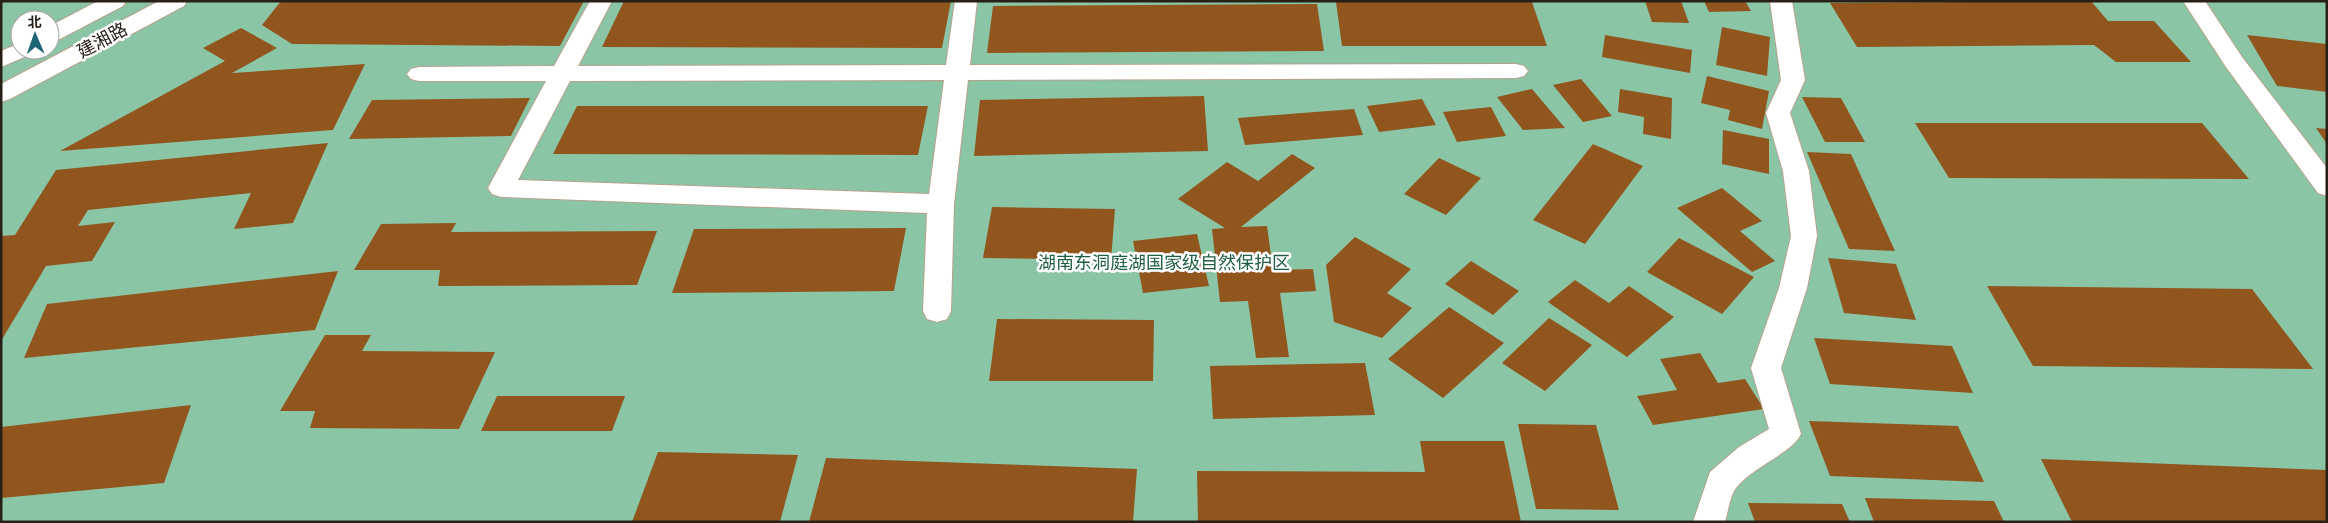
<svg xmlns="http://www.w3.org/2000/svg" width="2328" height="523" font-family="Roboto,'Noto Sans SC',sans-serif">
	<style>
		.green { fill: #8ac5a6; fill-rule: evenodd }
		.building { fill: #91561e }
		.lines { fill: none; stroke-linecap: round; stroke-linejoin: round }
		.street-casing { stroke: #b7a28c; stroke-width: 2 }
		.primary-casing { stroke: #b7a28c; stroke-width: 2 }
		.street { fill: #fff; fill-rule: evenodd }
		.primary { fill: #fff; fill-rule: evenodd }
		.labels { text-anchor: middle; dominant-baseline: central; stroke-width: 5; stroke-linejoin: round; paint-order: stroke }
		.street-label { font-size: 18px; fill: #282017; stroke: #fff }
		.park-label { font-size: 18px; fill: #205f43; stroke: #fff }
	</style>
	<rect width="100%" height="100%" fill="#f6e0c9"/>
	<path class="green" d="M1,1H2327V522H1ZM20,20H50V50H20Z"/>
	<path class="building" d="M281,1H584L560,46L292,44L262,25Z
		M624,1H951L942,48L602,47Z
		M1645,1H1681L1689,23L1652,22Z
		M1704,1H1745L1751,11L1709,12Z
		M2091,1L2108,21H2154L2191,62H2116L2094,45L1857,47L1830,3Z
		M1336,2H1532L1547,46H1342Z
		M1317,4L1324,51L987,53L993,6Z
		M1722,27L1770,37L1767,76L1716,65Z
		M241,28L277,48L232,73L365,64L333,130L60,151L225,61L203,48Z
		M1605,35L1692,50L1690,73L1602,57Z
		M2247,35L2327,44V92L2277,86Z
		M1707,76L1769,91L1762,129L1728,120L1730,110L1701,103Z
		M1581,79L1612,116L1583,122L1553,85Z
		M1532,89L1565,128L1523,130L1497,97Z
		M1620,89L1672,98L1671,139L1643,134L1644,117L1618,112Z
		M1204,96L1208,151L974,156L980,100Z
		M1802,97L1841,98L1865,142H1825Z
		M530,98L511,136L349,139L372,100Z
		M1422,99L1436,125L1379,132L1367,106Z
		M577,106H928L918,155L553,154Z
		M1491,107L1506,136L1457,142L1443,112Z
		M1354,109L1363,135L1245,145L1238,118Z
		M1915,123H2202L2249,179L1949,178Z
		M2316,128L2327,129V144Z
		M1723,130L1769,139V174L1722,164Z
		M328,143L293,223L234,229L251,193L88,210L78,226L115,222L92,261L46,266L1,341V236L15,235L56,170Z
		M1593,144L1643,166L1585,244L1533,220Z
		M1807,152L1851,154L1895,251L1849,249Z
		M1292,154L1315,168L1241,227L1267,226L1273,270L1313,269L1316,291L1280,293L1289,357L1256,358L1248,301L1220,302L1212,229L1225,228L1178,199L1227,162L1258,181Z
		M1439,158L1481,178L1446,215L1404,194Z
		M1722,188L1762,221L1740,231L1775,261L1752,272L1677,208Z
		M992,207L1115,209L1111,260L983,258Z
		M456,223L451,232L657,231L637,285L438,286L440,270H354L381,224Z
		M906,228L894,291L672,293L694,229Z
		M1197,234L1209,286L1143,293L1133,241Z
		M1355,237L1411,269L1387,293L1412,308L1382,338L1334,322L1326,265Z
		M1679,238L1754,277L1722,314L1647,272Z
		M1828,258L1896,264L1916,320L1844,313Z
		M1471,261L1519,291L1493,315L1445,284Z
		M338,271L315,330L24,358L47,304Z
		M1575,280L1609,303L1629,286L1674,317L1627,357L1548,302Z
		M1987,286L2252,289L2313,369L2033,366Z
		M1449,307L1504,343L1443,398L1388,359Z
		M1549,318L1592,345L1545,391L1502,363Z
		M997,319L1154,320L1153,381H989Z
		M325,335H371L362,351L495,352L459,429L310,428L315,411H280Z
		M1814,338L1952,346L1973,393L1830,384Z
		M1700,353L1718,383L1745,379L1764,409L1653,425L1637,396L1677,390L1660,359Z
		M1365,363L1375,415L1213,419L1210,366Z
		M497,396H625L612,431H481Z
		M191,405L164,483L1,498V427Z
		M1809,421L1958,426L1984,482L1830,476Z
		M1518,424L1596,425L1619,510L1536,509Z
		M1420,441H1504L1521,522H1198L1197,471L1425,472Z
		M658,452L798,455L780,522H632Z
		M826,458L1137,469L1133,522H809Z
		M2041,459L2327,470V522H2072Z
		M1865,498L1994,501L2004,522H1874Z
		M1748,503L1842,504L1850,522H1755Z"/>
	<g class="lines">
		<defs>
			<path id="street" d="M590,1H612L578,66L946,65L955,1H977L970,65L1516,64L1524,66L1528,71L1524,76L1516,78L968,80L954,204L951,311L947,319L937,322L927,319L923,311L927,213L501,197L492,194L488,188L546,81H419L411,79L407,74L411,69L419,67L554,66ZM944,80L929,194L518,180L570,81Z
				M1770,1H1792L1805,80L1790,113L1809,171L1817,236L1807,288L1781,368L1801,434C1791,454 1752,467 1736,488C1730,496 1728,512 1725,522H1693L1710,472L1739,447L1769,429L1751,368L1779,288L1791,236L1783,171L1766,113L1781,80Z
				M2183,1H2205L2242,57L2327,168V196L2318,193L2226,67Z"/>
			<path id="primary" d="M98,1H126L123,6L58,40L50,42V26Z
				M159,1H187L184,6L10,99L1,102V84Z
				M20,43V50H33L29,55L1,67V51Z"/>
		</defs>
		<use href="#street" class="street-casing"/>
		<use href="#primary" class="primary-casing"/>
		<use href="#street" class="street"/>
		<use href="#primary" class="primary"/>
	</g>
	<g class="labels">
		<g class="street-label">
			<text transform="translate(102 40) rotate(-28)">建湘路</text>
		</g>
		<g class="park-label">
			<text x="1164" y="262">湖南东洞庭湖国家级自然保护区</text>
		</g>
	</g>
	<rect width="2328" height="523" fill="none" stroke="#282017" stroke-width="5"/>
	<g transform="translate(35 35) rotate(358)"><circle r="24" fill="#ffffff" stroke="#a9a6a2"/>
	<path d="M0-4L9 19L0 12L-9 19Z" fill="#1e6575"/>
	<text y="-8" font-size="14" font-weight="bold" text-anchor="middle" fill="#282017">北</text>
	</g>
</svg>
